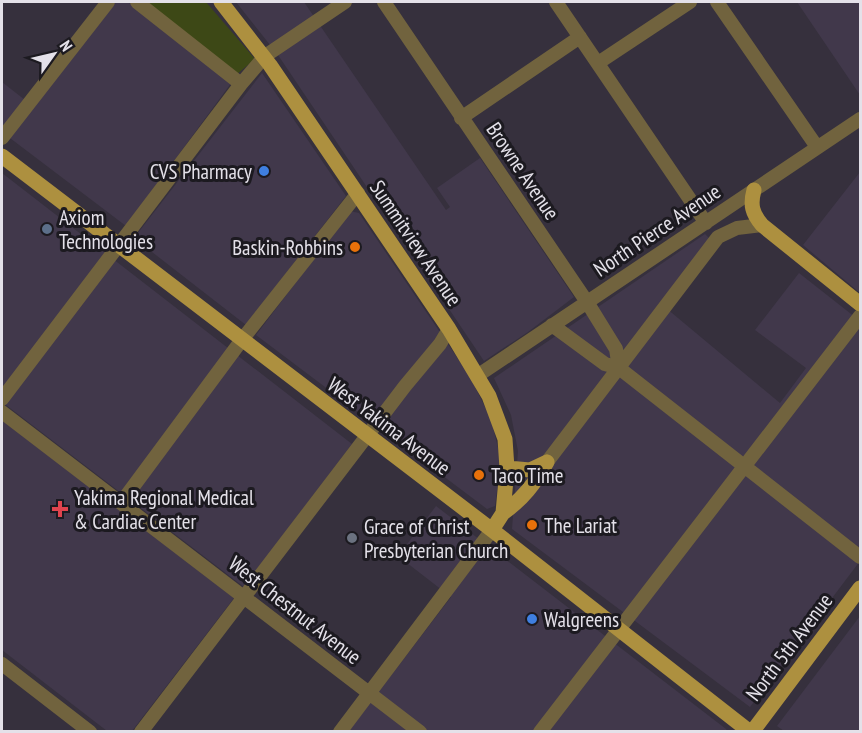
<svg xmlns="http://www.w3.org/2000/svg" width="862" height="733" font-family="'PT Sans Narrow',sans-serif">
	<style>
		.built { fill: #41384b }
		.green { fill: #3d4816 }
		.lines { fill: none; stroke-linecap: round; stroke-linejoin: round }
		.minor { stroke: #71633e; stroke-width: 14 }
		.major { stroke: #ad903f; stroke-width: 15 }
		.shop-dot { fill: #3f7fe0; stroke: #1c1a20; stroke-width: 2 }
		.service-dot { fill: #5c6f8a; stroke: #1c1a20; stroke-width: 2 }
		.food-dot { fill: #e8710a; stroke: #1c1a20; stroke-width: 2 }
		.health-dot { fill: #e0444e; stroke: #1c1a20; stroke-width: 2 }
		.worship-dot { fill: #6b7280; stroke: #1c1a20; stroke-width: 2 }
		.labels { text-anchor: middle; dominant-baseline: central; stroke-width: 6; stroke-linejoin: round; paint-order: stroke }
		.poi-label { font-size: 21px; fill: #e4e1e9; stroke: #1c1a20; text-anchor: start }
		.street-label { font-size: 21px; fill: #e4e1e9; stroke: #1c1a20 }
	</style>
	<rect width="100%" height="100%" fill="#36303d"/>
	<path class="built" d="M116,2H128L232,82L126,226L2,132V82L34,107Z
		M236,2H304L446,210L450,207L437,188L480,158L574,297L528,332L484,361L278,55Z
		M797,2H860V95Z
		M262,73L346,196L246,325L134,238Z
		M860,172V293L803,245Z
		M2,173L352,444L244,587L2,402Z
		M350,211L359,213L469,375L491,419L501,460L495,506L487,509L256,335Z
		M705,234L710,239L660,303L780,403L806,368L755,330L799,273L860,321V561L750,707L512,529L518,451L511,415L494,378Z
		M2,420L234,598L132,731H107L2,650Z
		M436,506L726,729L727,731L348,732L451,597L398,556Z
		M860,616V731H784L777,726Z"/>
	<path class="green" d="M142,2H206L255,59L236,75Z"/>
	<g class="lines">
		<path class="minor" d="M137,2L241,84
			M384,2L587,302L616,349L619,368
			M556,2L706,223
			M717,2L817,147
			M598,63L690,2
			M461,118L580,37
			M2,138L108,2
			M552,325L605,364L619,368L860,557
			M477,376L860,119
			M2,399L241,84L265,56L345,2
			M2,412L420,732
			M547,462L718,237L737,228L762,225
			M121,503L241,341L358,193
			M2,664L90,732
			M141,732L405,386L440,344L449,329
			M340,732L492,530
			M540,732L860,316"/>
		<path class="major" d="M221,2L270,65L449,329L489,396L505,439L507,468L503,513L492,530
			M2,156L492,530L750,732
			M754,190C750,205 752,213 762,225L860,304
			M507,468L530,470L547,462
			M503,513C523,499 535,483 547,462
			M752,732L860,588"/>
	</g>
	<g class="shop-dot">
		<circle cx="264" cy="171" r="6"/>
		<circle cx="532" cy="619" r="6"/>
	</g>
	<circle class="service-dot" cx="47" cy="229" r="6"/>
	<g class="food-dot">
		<circle cx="355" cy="247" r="6"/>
		<circle cx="479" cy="475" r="6"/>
		<circle cx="532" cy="525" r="6"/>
	</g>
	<path class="health-dot" d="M57 500h6v6h6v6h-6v6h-6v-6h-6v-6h6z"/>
	<circle class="worship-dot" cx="352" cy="538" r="6"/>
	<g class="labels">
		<g class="poi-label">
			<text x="252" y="171" text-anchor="end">CVS Pharmacy</text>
			<text x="59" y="217">Axiom<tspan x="59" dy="24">Technologies</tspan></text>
			<text x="343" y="247" text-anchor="end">Baskin-Robbins</text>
			<text x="491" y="475">Taco Time</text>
			<text x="74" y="497">Yakima Regional Medical<tspan x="74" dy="24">&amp; Cardiac Center</tspan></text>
			<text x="544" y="525">The Lariat</text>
			<text x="364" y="526">Grace of Christ<tspan x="364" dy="24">Presbyterian Church</tspan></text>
			<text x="544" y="619">Walgreens</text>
		</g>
		<g class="street-label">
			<text transform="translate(523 171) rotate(56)">Browne Avenue</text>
			<text transform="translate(657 230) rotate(-34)">North Pierce Avenue</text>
			<text transform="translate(416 243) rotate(56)">Summitview Avenue</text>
			<text transform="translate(389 426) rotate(37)">West Yakima Avenue</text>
			<text transform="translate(295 610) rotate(38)">West Chestnut Avenue</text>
			<text transform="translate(789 647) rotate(-53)">North 5th Avenue</text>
		</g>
	</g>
	<rect width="862" height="733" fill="none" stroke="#e4e1e9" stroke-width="6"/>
	<g transform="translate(54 54) rotate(56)" stroke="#1c1a20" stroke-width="4.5" paint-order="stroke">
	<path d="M0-4.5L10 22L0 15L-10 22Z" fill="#e4e1e9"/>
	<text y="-9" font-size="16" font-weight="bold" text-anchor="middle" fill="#e4e1e9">N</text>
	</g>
</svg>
